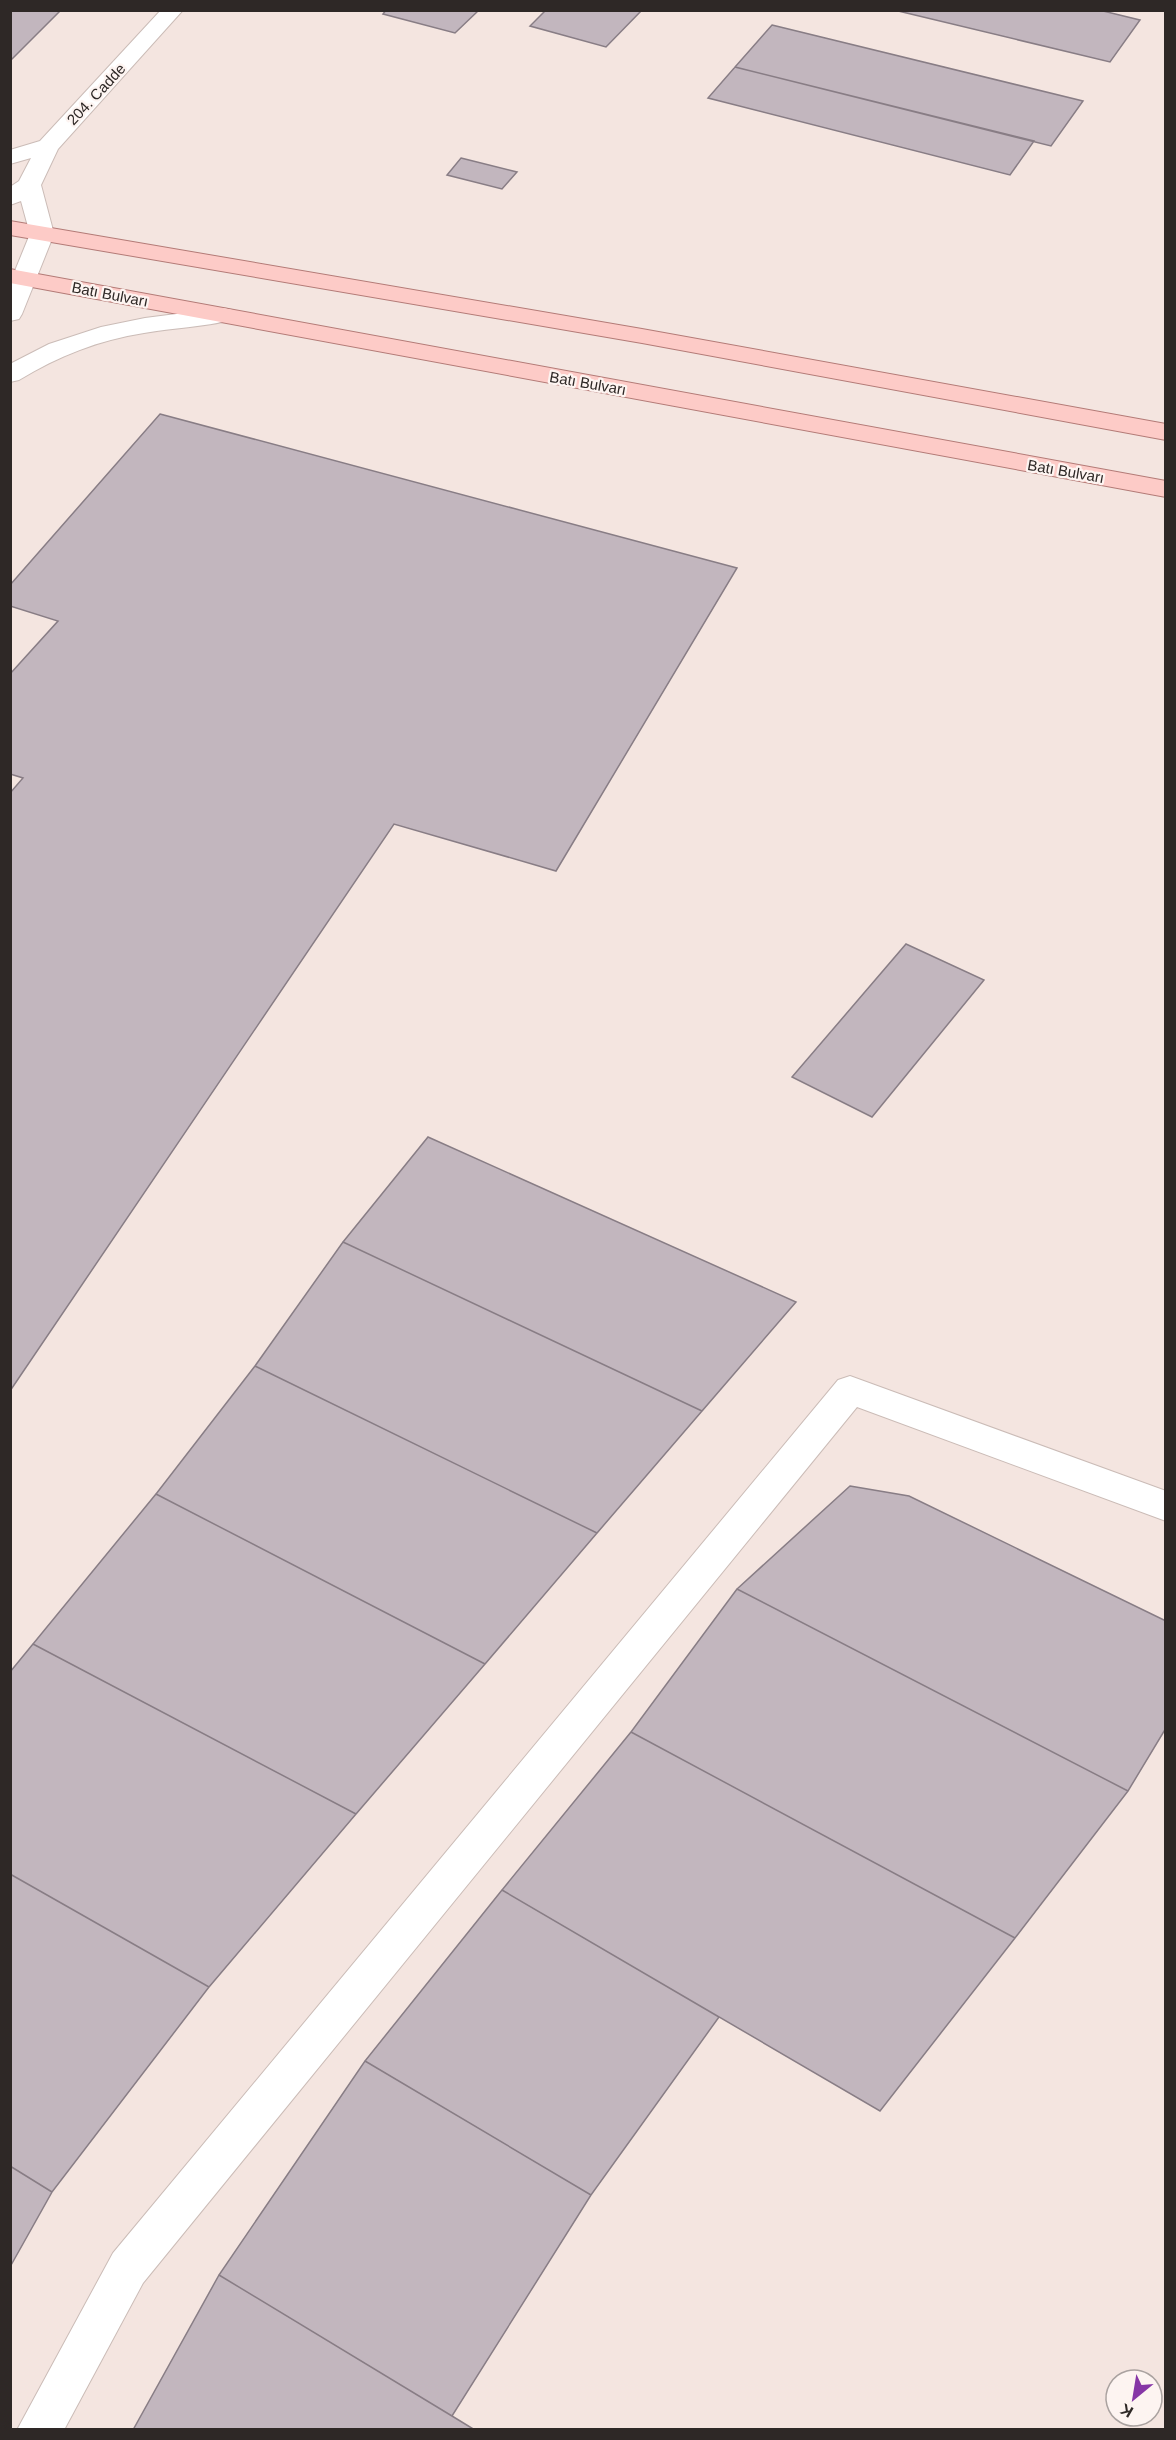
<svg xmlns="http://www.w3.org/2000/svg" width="1176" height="2440" font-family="Arial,sans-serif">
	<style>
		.building { fill: #c2b6be; stroke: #887d85; stroke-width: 1.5 }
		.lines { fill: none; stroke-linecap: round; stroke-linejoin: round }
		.minor-casing { stroke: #cbbcb7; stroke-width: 2 }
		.major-casing { stroke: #b37b77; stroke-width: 2 }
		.minor { fill: #fff; fill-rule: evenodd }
		.major { fill: #fdcbc7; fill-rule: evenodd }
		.labels { text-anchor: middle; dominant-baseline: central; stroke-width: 4.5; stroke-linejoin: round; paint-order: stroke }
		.far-street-label { font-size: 15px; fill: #2e2826; stroke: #fdf4f1 }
	</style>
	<rect width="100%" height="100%" fill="#f4e5e0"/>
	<path class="building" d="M10,10H61L10,61Z
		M386,10H479L455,33L383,14Z
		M546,10H642L606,47L530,26Z
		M894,10H1099L1140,20L1110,62Z
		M772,25L1083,101L1051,146L735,67Z
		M735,67L1034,141L1010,175L708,98Z
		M461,158L517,172L502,189L447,175Z
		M160,414L737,568L556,871L394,824L10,1391V793L23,778L10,774V674L58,621L10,606V585Z
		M906,944L984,980L872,1117L792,1077Z
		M428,1137L796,1302L702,1411L343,1242Z
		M343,1242L702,1411L597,1533L255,1366Z
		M255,1366L597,1533L485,1664L156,1494Z
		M850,1486L909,1496L1166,1621V1728L1128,1791L737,1589Z
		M156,1494L485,1664L356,1814L33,1644Z
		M737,1589L1128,1791L1015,1938L631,1732Z
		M33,1644L356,1814L209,1987L10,1874V1672Z
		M631,1732L1015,1938L880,2111L502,1890Z
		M10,1874L209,1987L52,2192L10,2166Z
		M502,1890L719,2017L591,2195L365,2061Z
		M365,2061L591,2195L452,2416L219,2275Z
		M10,2166L52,2192L10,2267Z
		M219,2275L452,2416L475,2430H133Z"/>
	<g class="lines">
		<defs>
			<path id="minor" d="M161,10H183L58,149L41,185L54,234L22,314L19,319L10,321V283L30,234L21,201L10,205V187L19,181L31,158L10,164V150L40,141Z
				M223,308L232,310L235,315L232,320C203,327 173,328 144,333C99,340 58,356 19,380L10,382V364L49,344L101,327L145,318Z
				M850,1376L1166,1491V1521L857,1407L143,2283L64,2430H17L113,2253L838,1380Z"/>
			<path id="major" d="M10,221L642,329L1166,424V440L642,343L10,235Z
				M10,269L1166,481V497L10,283Z"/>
		</defs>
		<use href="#minor" class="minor-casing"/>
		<use href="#major" class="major-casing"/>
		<use href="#minor" class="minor"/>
		<use href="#major" class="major"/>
	</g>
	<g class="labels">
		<g class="far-street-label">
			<text transform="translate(96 94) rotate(-47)">204. Cadde</text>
			<text transform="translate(110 294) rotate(11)">Batı Bulvarı</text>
			<text transform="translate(588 383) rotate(10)">Batı Bulvarı</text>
			<text transform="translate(1066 471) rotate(10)">Batı Bulvarı</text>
		</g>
	</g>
	<rect width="1176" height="2440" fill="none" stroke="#2e2826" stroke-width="24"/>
	<g transform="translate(1134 2398) rotate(210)"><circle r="28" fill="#fdf4f1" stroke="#aaa2a0" stroke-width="1.5"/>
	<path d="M0-4.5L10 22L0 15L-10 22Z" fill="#8636a6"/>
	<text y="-9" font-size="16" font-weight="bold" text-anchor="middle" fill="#2e2826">K</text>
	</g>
</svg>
